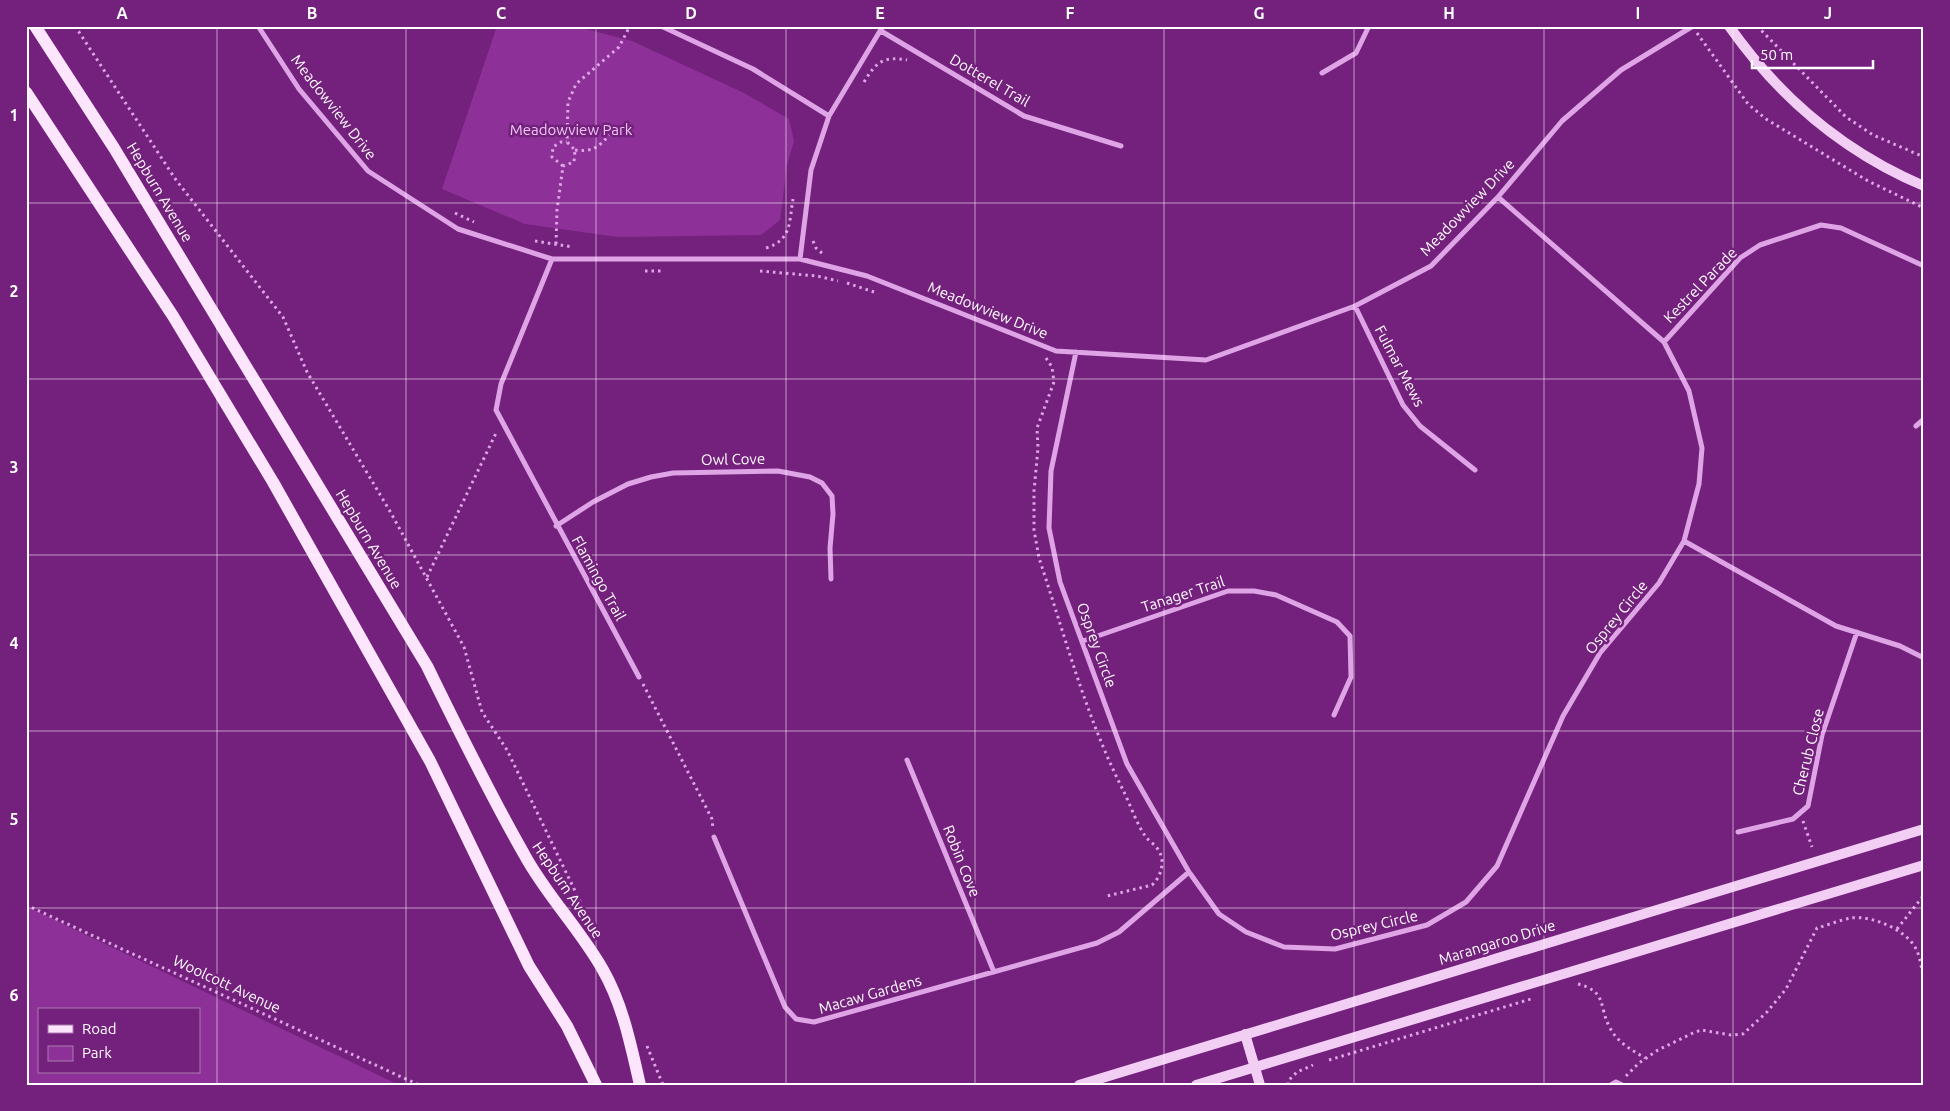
<svg xmlns="http://www.w3.org/2000/svg" width="1950" height="1111" font-family="Ubuntu,sans-serif">
	<style>
		.green { fill: #8d3199; fill-rule: evenodd }
		.lines { fill: none; stroke-linecap: round; stroke-linejoin: round }
		.path { stroke: #dfa4e6; stroke-width: 3; stroke-dasharray: 2.5 4; stroke-linecap: butt }
		.street { stroke: #dfa4e6; stroke-width: 5 }
		.secondary { stroke: #f2cef5; stroke-width: 10 }
		.primary { stroke: #fce5fd; stroke-width: 12 }
		.grid { fill: none; stroke: #fff; stroke-width: 1; stroke-opacity: 0.55 }
		.labels { text-anchor: middle; dominant-baseline: central; stroke-width: 5; stroke-linejoin: round; paint-order: stroke }
		.street-label { font-size: 15px; fill: #fff; stroke: #74217d }
		.park-label { font-size: 15px; fill: #f0c7f5; stroke: #74217d }
		.neatline { fill: none; stroke: #fff; stroke-width: 2 }
		.grid-label { font-size: 16px; text-anchor: middle; font-weight: bold; fill: #fff }
	</style>
	<rect width="100%" height="100%" fill="#74217d"/>
	<path class="green" d="M497,26H574L632,41L744,93L789,119L794,141L787,165L780,220L761,235L618,237L525,224L442,189Z
		M26,906L399,1085H26ZM39,1010H199V1072H39Z"/>
	<g class="lines">
		<path class="path" d="M75,26L176,180L283,317L307,372L391,513L464,647L482,712L507,750L590,922
			M1757,26L1846,117L1873,135L1924,157
			M1697,33L1748,104L1766,119L1868,181L1924,208
			M864,82C876,62 883,56 907,60
			M575,150C592,152 598,148 609,135
			M563,166L552,157L553,147L561,142H567
			M455,213L474,222
			M535,241L573,247
			M813,241L816,248L823,254
			M556,244L557,210L563,166L574,162L575,150L567,142L568,102L576,84L619,47L630,26
			M766,248C792,240 789,222 793,199
			M645,271H664
			M760,271L817,276L838,281
			M847,283L877,293
			M1046,358L1052,367L1054,382L1037,428L1038,448L1034,491V530L1039,558C1065,636 1086,717 1123,790C1130,804 1137,825 1146,837C1149,841 1154,844 1157,848C1166,859 1162,876 1152,885L1107,896
			M427,577L497,431
			M643,684L712,819L713,829
			M1803,821L1812,847
			M26,905L419,1085
			M1897,929L1924,895
			M1578,984C1608,992 1598,1006 1610,1028C1618,1043 1632,1050 1645,1058
			M647,1046L663,1085
			M1329,1060L1531,999
			M1626,1076L1639,1063L1658,1050L1693,1033L1701,1030L1731,1035L1743,1034L1767,1012L1786,989L1817,928C1828,925 1840,920 1851,918C1873,915 1909,931 1917,951C1921,960 1922,972 1924,982
			M1288,1085V1081L1297,1072L1313,1065"/>
		<path class="street" d="M258,26L299,89L368,171L458,229L552,259H800L867,276L1056,351L1206,360L1355,306L1431,266L1498,197L1562,121L1621,70L1693,26
			M661,26L753,69L829,116
			M881,31L1024,116L1121,146
			M1322,73L1356,53L1369,26
			M552,259L501,384L496,410L639,677
			M800,259L811,170L829,116L883,26
			M1355,306L1403,405L1420,426L1475,470
			M1664,342L1740,258L1760,245L1821,225L1841,228L1924,266
			M1076,352L1051,471L1049,528L1060,582L1127,764L1189,872L1219,914L1246,932L1284,947L1335,949L1427,925L1466,902L1497,866L1563,716L1600,653L1659,583L1684,541L1699,484L1702,448L1689,391L1664,342L1498,197
			M1916,426L1924,419
			M556,526L593,502L628,484L651,477L673,473L778,471L810,477L822,483L832,496L833,514L830,548L831,579
			M1684,541L1836,626L1900,646L1924,658
			M1083,641L1228,591H1254L1276,595L1337,622L1350,636L1351,677L1334,715
			M907,760L994,972
			M1738,832L1793,819L1808,806L1822,735L1857,632
			M714,837L785,1007L796,1019L814,1022L1097,943L1119,932L1189,872
			M1611,1085L1616,1082L1622,1085"/>
		<path class="secondary" d="M1729,26C1779,97 1844,152 1924,186
			M1245,1034L1260,1085
			M1079,1085L1924,829
			M1196,1085L1924,865"/>
		<path class="primary" d="M35,26L114,148L427,666C458,729 489,793 524,854C546,895 580,929 603,970C623,1005 631,1046 640,1085
			M26,92L173,316L273,482L430,761L529,966L567,1026L596,1085"/>
	</g>
	<path class="grid" d="M217,26V1085M406,26V1085M596,26V1085M786,26V1085M975,26V1085M1164,26V1085M1354,26V1085M1544,26V1085M1733,26V1085M26,203H1924M26,379H1924M26,555H1924M26,731H1924M26,908H1924"/>
	<g class="labels">
		<g class="street-label">
			<text transform="translate(990 80) rotate(30)">Dotterel Trail</text>
			<text transform="translate(334 107) rotate(52)">Meadowview Drive</text>
			<text transform="translate(160 192) rotate(59)">Hepburn Avenue</text>
			<text transform="translate(1467 207) rotate(-46)">Meadowview Drive</text>
			<text transform="translate(1700 285) rotate(-46)">Kestrel Parade</text>
			<text transform="translate(988 310) rotate(22)">Meadowview Drive</text>
			<text transform="translate(1400 366) rotate(62)">Fulmar Mews</text>
			<text transform="translate(733 459) rotate(-1)">Owl Cove</text>
			<text transform="translate(369 539) rotate(59)">Hepburn Avenue</text>
			<text transform="translate(599 578) rotate(61)">Flamingo Trail</text>
			<text transform="translate(1183 594) rotate(-18)">Tanager Trail</text>
			<text transform="translate(1616 617) rotate(-51)">Osprey Circle</text>
			<text transform="translate(1097 645) rotate(70)">Osprey Circle</text>
			<text transform="translate(1808 752) rotate(-76)">Cherub Close</text>
			<text transform="translate(962 861) rotate(68)">Robin Cove</text>
			<text transform="translate(568 890) rotate(56)">Hepburn Avenue</text>
			<text transform="translate(1374 925) rotate(-13)">Osprey Circle</text>
			<text transform="translate(1497 942) rotate(-17)">Marangaroo Drive</text>
			<text transform="translate(227 984) rotate(25)">Woolcott Avenue</text>
			<text transform="translate(870 994) rotate(-16)">Macaw Gardens</text>
		</g>
		<g class="park-label">
			<text x="571" y="129">Meadowview Park</text>
		</g>
	</g>
	<rect width="1950" height="1111" fill="none" stroke="#74217d" stroke-width="55"/>
	<rect x="38" y="1008" width="162" height="65" fill="#74217d" stroke="#ac7ab1"/>
	<rect x="48" y="1025" width="25" height="8" fill="#fce5fd" stroke="#ac7ab1"/>
	<text x="82" y="1034" font-size="15" fill="#ffffff">Road</text>
	<rect x="48" y="1046" width="25" height="15" fill="#8d3199" stroke="#ac7ab1"/>
	<text x="82" y="1058" font-size="15" fill="#ffffff">Park</text>
	<path d="M1752 60v8h121v-8" fill="none" stroke="#ffffff" stroke-width="2.5"/>
	<text x="1760" y="60" font-size="15" fill="#ffffff" stroke="#74217d" stroke-width="4" paint-order="stroke">50 m</text>
	<rect x="28" y="28" width="1894" height="1056" class="neatline"/>
	<g class="grid-label">
		<text x="122" y="19">A</text>
		<text x="312" y="19">B</text>
		<text x="501" y="19">C</text>
		<text x="691" y="19">D</text>
		<text x="880" y="19">E</text>
		<text x="1070" y="19">F</text>
		<text x="1259" y="19">G</text>
		<text x="1449" y="19">H</text>
		<text x="1638" y="19">I</text>
		<text x="1828" y="19">J</text>
		<text x="14" y="121">1</text>
		<text x="14" y="297">2</text>
		<text x="14" y="473">3</text>
		<text x="14" y="649">4</text>
		<text x="14" y="825">5</text>
		<text x="14" y="1001">6</text>
	</g>
</svg>
